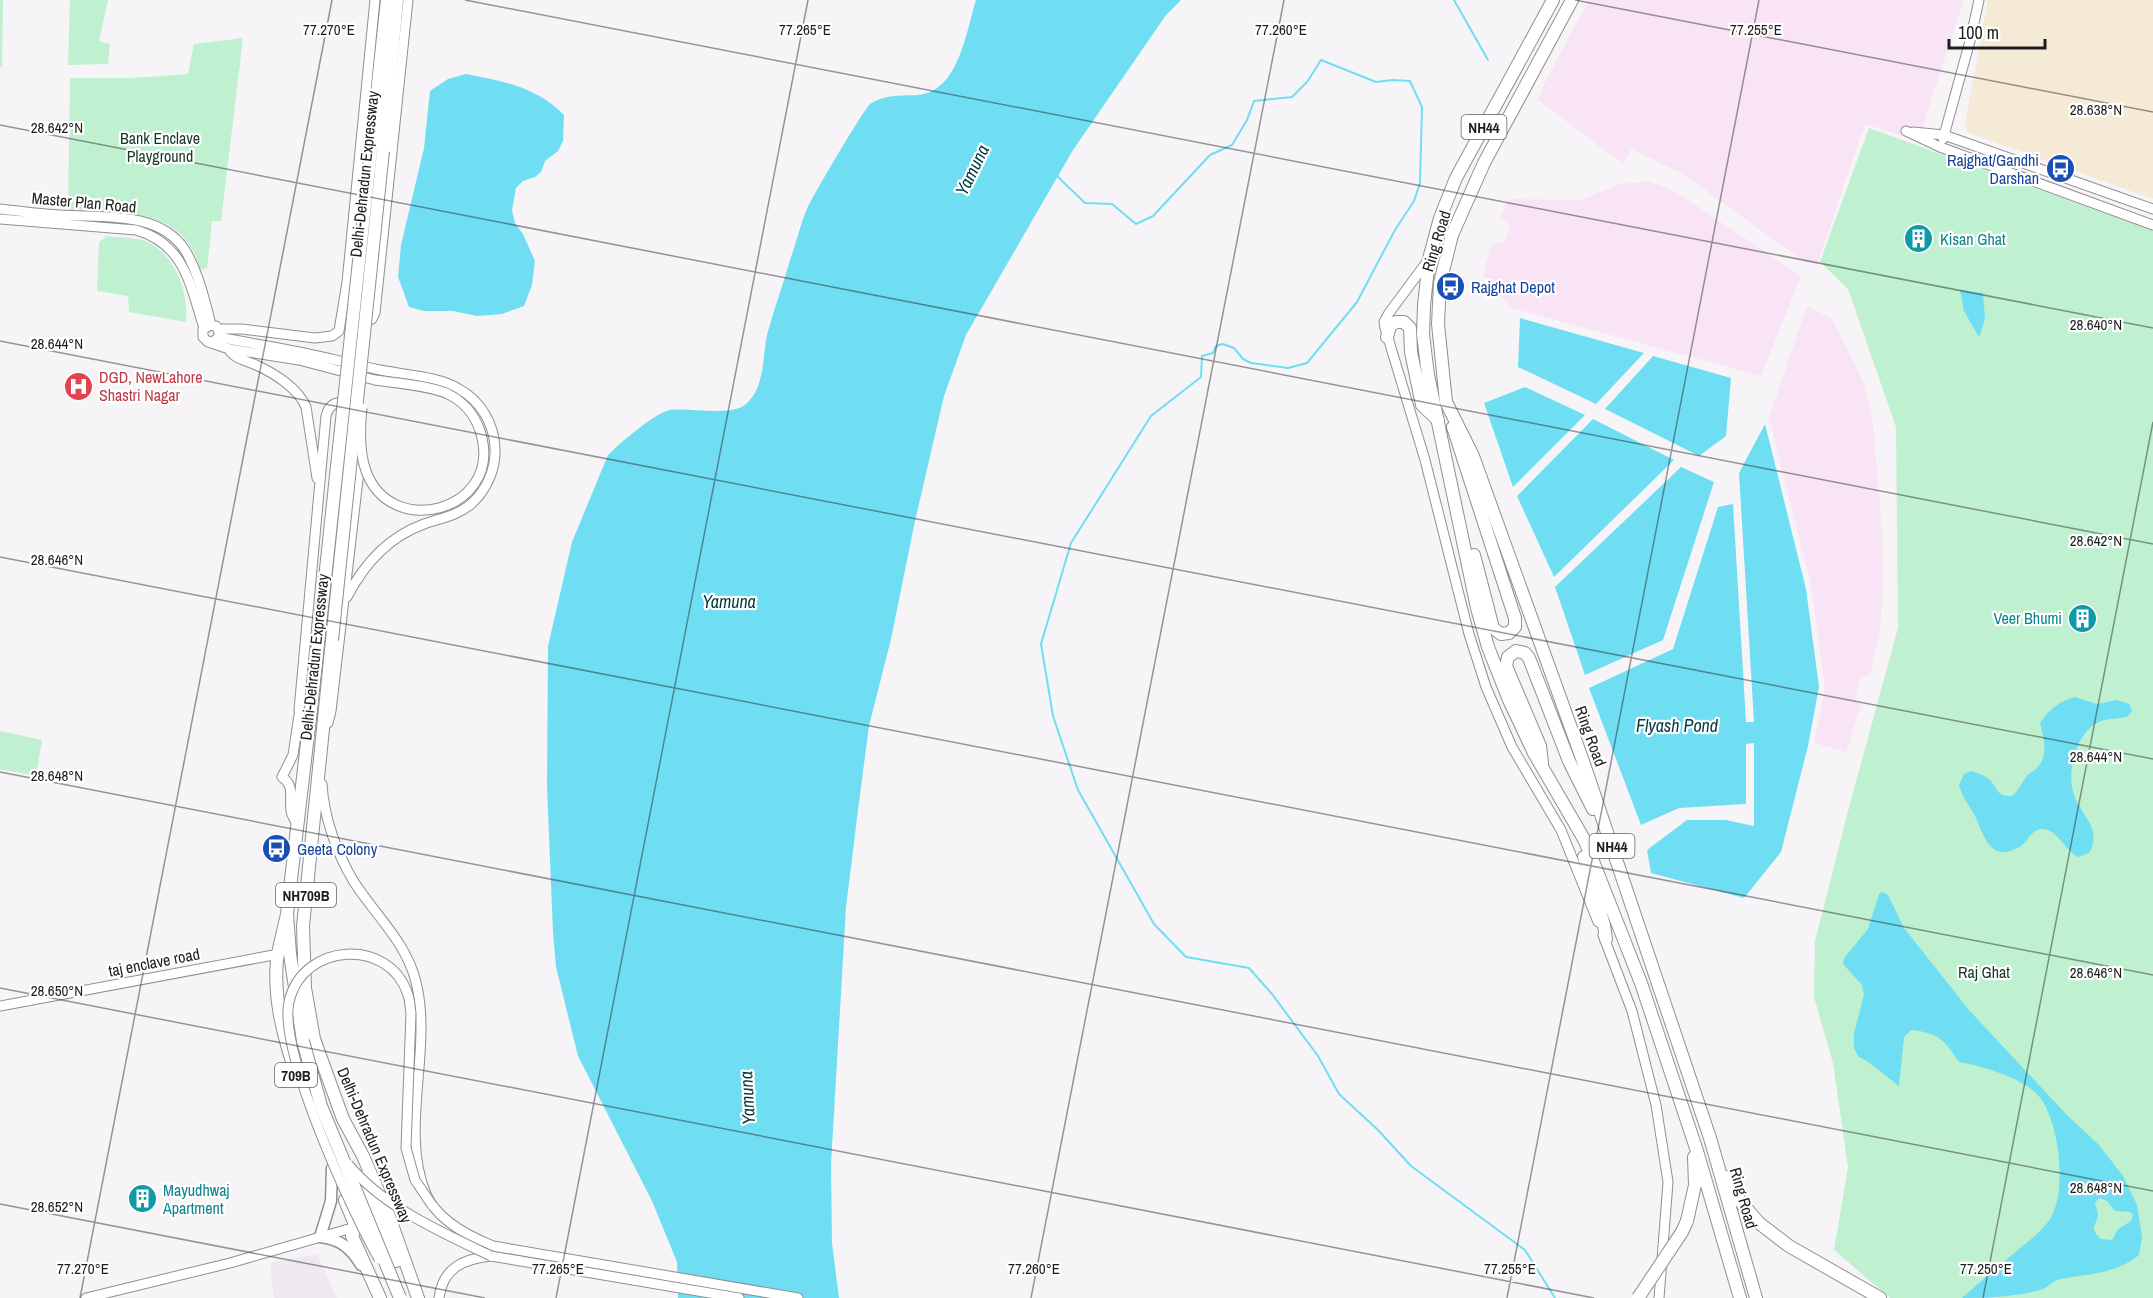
<svg xmlns="http://www.w3.org/2000/svg" width="2153" height="1298" font-family="'Archivo Narrow',sans-serif">
	<style>
		.commercial { fill: #f5ead5 }
		.industrial { fill: #f8e4f5 }
		.built { fill: #eee8f1 }
		.green { fill: #bff0cf }
		.water { fill: #70def2; fill-rule: evenodd }
		.lines { fill: none; stroke-linecap: round; stroke-linejoin: round }
		.stream { stroke: #70def2; stroke-width: 2 }
		.secondary-casing { stroke: #918f91; stroke-width: 11 }
		.primary-casing { stroke: #918f91; stroke-width: 13 }
		.highway-casing { stroke: #918f91; stroke-width: 14 }
		.secondary { stroke: #fff; stroke-width: 9 }
		.primary { stroke: #fff; stroke-width: 10 }
		.highway { stroke: #fff; stroke-width: 12 }
		.secondary-bridge-casing { stroke: #918f91; stroke-width: 11; stroke-linecap: butt }
		.highway-bridge-casing { stroke: #918f91; stroke-width: 14; stroke-linecap: butt }
		.secondary-bridge { stroke: #fff; stroke-width: 9 }
		.highway-bridge { stroke: #fff; stroke-width: 12 }
		.ticks { fill: none; stroke: #1e1d1e; stroke-width: 1.5; stroke-opacity: 0.45 }
		.labels { text-anchor: middle; dominant-baseline: central; stroke-width: 4.5; stroke-linejoin: round; paint-order: stroke }
		.shield { fill: #fff; stroke: #626162; stroke-width: 1.5 }
		.shield-label { font-size: 15px; font-weight: bold; fill: #1e1d1e }
		.park-label { font-size: 16px; fill: #163723; stroke: #fff }
		.transit-label { font-size: 16px; fill: #164399; stroke: #fff; text-anchor: start }
		.street-label { font-size: 16px; fill: #1e1d1e; stroke: #fff }
		.culture-label { font-size: 16px; fill: #0d838f; stroke: #fff; text-anchor: start }
		.health-label { font-size: 16px; fill: #be3a42; stroke: #fff; text-anchor: start }
		.water-label { font-size: 18px; font-style: italic; fill: #023941; stroke: #fff }
		.ticks-label { font-size: 15px; text-anchor: middle; fill: #1e1d1e; stroke: #fff; stroke-width: 4.5; stroke-linejoin: round; paint-order: stroke }
	</style>
	<rect width="100%" height="100%" fill="#f6f4f7"/>
	<path class="commercial" d="M1988,0H2153V199L1967,132L1965,124Z"/>
	<path class="industrial" d="M1589,0H1964L1918,141L1865,124L1817,265L1803,261L1683,174L1631,149L1623,164L1538,100L1544,84Z
		M1648,181L1676,192L1801,276L1761,376L1511,308L1483,275L1492,243H1504L1511,226L1501,217L1508,199L1581,200L1620,184Z
		M1807,306L1832,319L1865,386L1872,415L1882,528L1883,588L1880,630L1870,675L1860,678L1855,698L1861,706L1846,752L1814,743L1825,689L1811,585L1769,418Z"/>
	<path class="built" d="M317,1254L337,1298H274L270,1263Z"/>
	<path class="green" d="M0,0H3L2,67H0Z
		M70,0H108L99,41L110,44L108,64L68,65Z
		M243,38L221,221H212L207,268L200,270C185,206 119,212 68,212L70,78H133L188,74L194,44Z
		M1869,128L2153,231V1298H1890L1834,1250L1848,1167L1833,1063L1814,997L1815,941L1847,815L1898,628L1896,427L1848,289L1820,262Z
		M107,236C119,238 139,237 150,243C176,258 189,293 186,322L129,312L128,296L97,291L99,242Z
		M0,731L42,740L36,776L0,769Z"/>
	<path class="water" d="M976,0H1181L1166,15L1073,150L966,335L944,396L915,521L891,639L869,726L858,810L846,907L831,1164L832,1243L839,1298H678L677,1262L652,1201L578,1056L556,967L553,933L547,786L548,646L572,542L608,455C619,444 656,412 670,410C690,407 732,417 746,404C766,387 762,354 768,331C775,306 784,282 791,257C797,241 800,225 807,209C812,197 864,109 870,104C886,94 900,96 918,95C959,91 966,32 976,0Z
		M466,74C503,81 537,87 564,115L563,141L558,151L545,161L541,172L535,177L523,181L516,188L512,210L515,223L523,234L535,261L532,285L524,306L502,314L477,316L453,311H424L409,307L398,277L401,245L424,148L430,91L448,79Z
		M1960,290L1983,293L1985,319L1979,337L1964,311Z
		M1520,318L1644,353L1596,404L1518,367Z
		M1653,356L1731,378L1726,436L1699,456L1605,409Z
		M1525,387L1585,415L1513,487L1484,403Z
		M1593,419L1674,460L1554,577L1517,496Z
		M1765,424L1806,589L1819,687L1808,746L1781,852L1744,898L1651,873L1647,850L1687,820H1726L1754,826V743L1746,744V804L1679,808L1641,825L1589,688L1673,649L1718,507L1733,504L1746,722H1754L1739,473Z
		M1681,467L1714,482L1663,640L1585,675L1555,587Z
		M2075,697L2097,704L2117,700L2129,704L2132,711L2127,717C2118,719 2107,718 2099,722C2076,732 2066,773 2074,795C2082,817 2103,829 2089,853L2078,857C2065,851 2058,829 2042,829C2032,829 2028,841 2021,846C1992,864 1985,839 1976,818C1970,806 1963,799 1959,785L1964,774L1971,771C1977,773 1985,775 1990,780C1999,790 1996,796 2012,796C2019,790 2021,784 2026,777C2028,773 2033,772 2037,768C2049,755 2044,739 2040,723C2049,710 2059,701 2075,697Z
		M1882,892L1888,895L1904,928L1969,1010L2066,1114L2099,1145L2123,1176L2137,1205L2142,1238L2139,1255C2116,1274 2087,1274 2060,1279C2052,1281 2048,1288 2040,1290C2015,1297 1988,1298 1962,1298C1978,1284 1994,1269 2011,1256C2023,1245 2038,1235 2048,1222C2068,1196 2060,1125 2041,1099C2027,1079 1983,1066 1959,1062C1944,1039 1938,1033 1911,1030L1904,1037L1899,1086L1868,1062L1858,1056L1854,1048V1033L1864,995L1862,985L1843,964L1844,958L1868,929L1879,894ZM2099,1198L2107,1201L2115,1211L2130,1212L2133,1215L2131,1221L2118,1229L2112,1240L2101,1239C2088,1227 2097,1226 2098,1214C2098,1213 2095,1204 2095,1203Z"/>
	<g class="lines">
		<path class="stream" d="M1454,0L1488,60
			M1056,175L1085,203L1112,204L1136,224L1153,216L1210,155L1232,145L1247,120L1254,101L1292,97L1307,82L1321,60L1376,82L1393,80L1410,81L1422,107L1420,183L1414,201L1395,230L1357,302L1307,363L1288,368L1251,363L1243,359L1234,348L1223,344L1216,346L1213,353L1202,356L1201,377L1151,416L1071,543L1041,644L1053,716L1078,790L1154,924L1186,957L1249,968L1272,994L1318,1056L1339,1094L1378,1130L1411,1166L1525,1250L1555,1298"/>
		<defs>
			<path id="secondary" d="M1906,131L1940,147L2153,225
				M1913,132L1944,135L2153,209
				M1943,139L1970,41L1979,0
				M0,209C20,211 40,214 60,215C101,218 159,210 185,250C198,272 205,300 211,325
				M0,219L136,230C185,244 190,285 204,328
				M1429,259L1389,313L1384,322L1385,328L1425,460L1469,634L1486,687L1512,747L1561,830L1598,922
				M361,324L372,319L375,313L408,0
				M218,329H242L315,338L332,336L339,331L347,282L375,0
				M219,337V332L216,326L211,325L203,329V337L208,342L214,341L219,337C247,343 276,347 304,353C329,358 354,365 380,370C404,375 438,376 459,389C481,401 494,424 495,448C496,470 486,491 470,505C456,516 441,518 424,524C388,537 364,564 347,597
				M208,342L229,349L299,360L375,380
				M228,348C234,359 245,360 256,365C274,373 298,388 306,407L317,478
				M328,723L331,711L361,454
				M306,735L299,710L326,416C329,404 338,399 349,405
				M322,784C324,818 337,854 354,882C376,916 406,942 416,982C433,1049 399,1130 426,1194C437,1220 468,1236 493,1246L798,1298
				M297,824C295,820 291,815 291,810C289,796 295,786 282,777L293,755L299,715
				M1603,935L1632,1011L1656,1105L1668,1182L1659,1298
				M0,1006L279,954
				M86,1298L230,1263L359,1226
				M439,1298C443,1267 464,1259 491,1256L739,1298"/>
			<path id="primary" d="M332,1168L331,1201L320,1237C340,1239 351,1248 361,1265"/>
			<path id="highway" d="M1553,0L1456,178L1440,218L1429,259L1424,305L1423,334L1428,375L1477,608L1488,647L1509,700L1534,753L1585,841L1641,983L1697,1151L1740,1298
				M1572,0L1484,163L1452,235L1440,283L1438,324L1446,402L1473,456L1584,764L1710,1138L1756,1298
				M371,149L387,0
				M383,151L397,0
				M1387,337L1390,326L1396,322H1404L1410,328L1411,352L1422,405L1438,420
				M1453,427L1515,618V627L1509,633L1501,634L1493,628L1474,555
				M332,640L303,926L305,988L314,1039L343,1119L363,1156L389,1216L418,1298
				M1542,763L1540,746L1506,666L1508,657L1516,651L1525,653L1529,658L1569,761L1593,809
				M1584,857L1604,925L1606,939
				M287,914C284,929 279,945 277,960C273,1001 285,1042 298,1080
				M303,1041L290,954L287,914L311,709
				M363,1177L396,1261
				M1726,1177L1740,1201L1759,1223L1789,1246L1880,1298
				M345,1200L356,1227L352,1236L380,1298
				M1687,1221L1695,1185L1694,1157"/>
		</defs>
		<use href="#secondary" class="secondary-casing"/>
		<use href="#primary" class="primary-casing"/>
		<use href="#highway" class="highway-casing"/>
		<use href="#secondary" class="secondary"/>
		<use href="#primary" class="primary"/>
		<use href="#highway" class="highway"/>
		<defs>
			<path id="secondary-bridge" d="M362,408C360,427 359,452 366,471C391,540 499,511 482,438C478,420 467,404 450,395C434,386 395,383 375,380
				M348,1164C383,1207 443,1233 491,1256
				M379,1259C352,1212 278,1051 289,1002C302,942 390,937 408,995C410,1001 410,1007 411,1013L406,1148L415,1180L432,1205"/>
			<path id="highway-bridge" d="M332,640L383,151
				M311,709L371,149
				M303,1041L321,1106L400,1298
				M1638,1298L1682,1232L1687,1221"/>
		</defs>
		<use href="#secondary-bridge" class="secondary-bridge-casing"/>
		<use href="#highway-bridge" class="highway-bridge-casing"/>
		<use href="#secondary-bridge" class="secondary-bridge"/>
		<use href="#highway-bridge" class="highway-bridge"/>
	</g>
	<path class="ticks" d="M465,0L2153,328M1575,0L2153,112M0,125L2153,544M0,341L2153,759M0,557L2153,975M0,772L2153,1191M0,988L1594,1298M0,1204L485,1298M80,1298L332,0M556,1298L808,0M1031,1298L1284,0M1507,1298L1759,0M1983,1298L2153,422"/>
	<defs>
		<symbol id="bus-disc" viewBox="-11 -11 22 22"><circle r="9.5" fill="#1a4fb4" stroke="#fff"/><path d="M-5-6H5V4H4V6H2V4H-2V6H-4V4H-5ZM-3.5-4V0h7V-4ZM-3.5 1.2v1.5H-2V1.2ZM2 1.2v1.5H3.5V1.2Z" fill="#fff"/></symbol>
		<symbol id="building-disc" viewBox="-11 -11 22 22"><circle r="9.5" fill="#0f9aa8" stroke="#fff"/><path d="M-4-6H4V6H1V3H-1V6H-4ZM-2.5-4.3h1.7v1.8h-1.7ZM.8-4.3h1.7v1.8H.8ZM-2.5-1h1.7V.8h-1.7ZM.8-1h1.7V.8H.8Z" fill="#fff"/></symbol>
		<symbol id="hospital-disc" viewBox="-11 -11 22 22"><circle r="9.5" fill="#e0444e" stroke="#fff"/><path d="M-5-5h3v3.5h4V-5h3V5h-3V1.5h-4V5h-3Z" fill="#fff"/></symbol>
	</defs>
	<g fill-rule="evenodd">
		<use href="#bus-disc" x="2044" y="152" width="33" height="33"/>
		<use href="#building-disc" x="1902" y="222" width="33" height="33"/>
		<use href="#bus-disc" x="1434" y="270" width="33" height="33"/>
		<use href="#hospital-disc" x="62" y="370" width="33" height="33"/>
		<use href="#building-disc" x="2066" y="602" width="33" height="33"/>
		<use href="#bus-disc" x="260" y="832" width="33" height="33"/>
		<use href="#building-disc" x="126" y="1182" width="33" height="33"/>
	</g>
	<g class="labels">
		<g class="shield">
			<rect x="1461.5" y="115" width="45" height="24" rx="4.5"/>
			<rect x="1589.5" y="834" width="45" height="24" rx="4.5"/>
			<rect x="276" y="883" width="60" height="24" rx="4.5"/>
			<rect x="275" y="1063" width="42" height="24" rx="4.5"/>
		</g>
		<g class="shield-label">
			<text x="1484" y="127">NH44</text>
			<text x="1612" y="846">NH44</text>
			<text x="306" y="895">NH709B</text>
			<text x="296" y="1075">709B</text>
		</g>
		<g class="park-label">
			<text x="160" y="138">Bank Enclave<tspan x="160" dy="18">Playground</tspan></text>
			<text x="1984" y="972">Raj Ghat</text>
		</g>
		<g class="transit-label">
			<text x="2039" y="160" text-anchor="end">Rajghat/Gandhi<tspan x="2039" dy="18">Darshan</tspan></text>
			<text x="1471" y="287">Rajghat Depot</text>
			<text x="297" y="849">Geeta Colony</text>
		</g>
		<g class="street-label">
			<text transform="translate(364 174) rotate(-84)">Delhi-Dehradun Expressway</text>
			<text transform="translate(84 202) rotate(5)">Master Plan Road</text>
			<text transform="translate(1436 241) rotate(-73)">Ring Road</text>
			<text transform="translate(314 657) rotate(-84)">Delhi-Dehradun Expressway</text>
			<text transform="translate(1591 736) rotate(70)">Ring Road</text>
			<text transform="translate(154 962) rotate(-11)">taj enclave road</text>
			<text transform="translate(375 1145) rotate(67)">Delhi-Dehradun Expressway</text>
			<text transform="translate(1744 1198) rotate(74)">Ring Road</text>
		</g>
		<g class="culture-label">
			<text x="1940" y="239">Kisan Ghat</text>
			<text x="2062" y="618" text-anchor="end">Veer Bhumi</text>
			<text x="163" y="1190">Mayudhwaj<tspan x="163" dy="18">Apartment</tspan></text>
		</g>
		<g class="health-label">
			<text x="99" y="377">DGD, NewLahore<tspan x="99" dy="18">Shastri Nagar</tspan></text>
		</g>
		<g class="water-label">
			<text transform="translate(972 170) rotate(-64)">Yamuna</text>
			<text x="729" y="601">Yamuna</text>
			<text x="1677" y="725">Flyash Pond</text>
			<text transform="translate(747 1098) rotate(-93)">Yamuna</text>
		</g>
	</g>
	<g class="ticks-label">
		<text x="329" y="35">77.270°E</text>
		<text x="805" y="35">77.265°E</text>
		<text x="1281" y="35">77.260°E</text>
		<text x="1756" y="35">77.255°E</text>
		<text x="2096" y="115">28.638°N</text>
		<text x="57" y="133">28.642°N</text>
		<text x="2096" y="330">28.640°N</text>
		<text x="57" y="349">28.644°N</text>
		<text x="2096" y="546">28.642°N</text>
		<text x="57" y="565">28.646°N</text>
		<text x="2096" y="762">28.644°N</text>
		<text x="57" y="781">28.648°N</text>
		<text x="2096" y="978">28.646°N</text>
		<text x="57" y="996">28.650°N</text>
		<text x="2096" y="1193">28.648°N</text>
		<text x="57" y="1212">28.652°N</text>
		<text x="83" y="1274">77.270°E</text>
		<text x="558" y="1274">77.265°E</text>
		<text x="1034" y="1274">77.260°E</text>
		<text x="1510" y="1274">77.255°E</text>
		<text x="1986" y="1274">77.250°E</text>
	</g>
	<path d="M1949 39v9h96v-9" fill="none" stroke="#1e1d1e" stroke-width="3"/>
	<text x="1958" y="39" font-size="18" fill="#1e1d1e" stroke="#ffffff" stroke-width="4.5" paint-order="stroke">100 m</text>
</svg>
